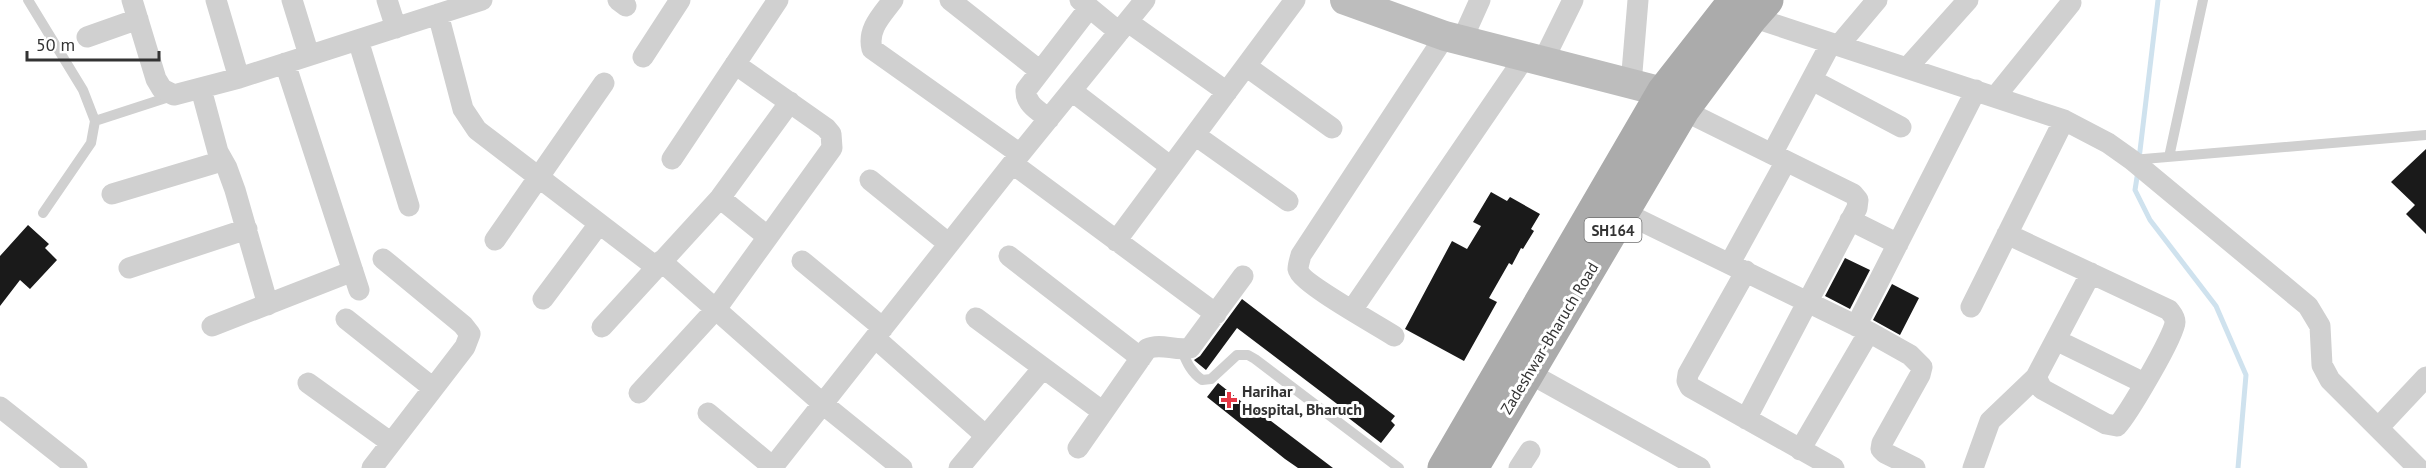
<svg xmlns="http://www.w3.org/2000/svg" width="2426" height="468" font-family="'PT Sans',sans-serif">
	<style>
		.lines { fill: none; stroke-linecap: round; stroke-linejoin: round }
		.stream { stroke: #cfe2ee; stroke-width: 5 }
		.building { fill: #1a1a1a }
		.lane { stroke: #d0d0d0; stroke-width: 10 }
		.street { stroke: #d0d0d0; stroke-width: 21 }
		.secondary { stroke: #bdbdbd; stroke-width: 30 }
		.primary { stroke: #ababab; stroke-width: 33 }
		.poi-dot { fill: #e63946; stroke: #fff; stroke-width: 2 }
		.labels { text-anchor: middle; dominant-baseline: central; stroke-width: 6; stroke-linejoin: round; paint-order: stroke }
		.shield { fill: #fff; stroke: #707070; stroke-width: 1.5 }
		.shield-label { font-size: 15px; font-weight: bold; fill: #333 }
		.street-label { font-size: 16px; fill: #333; stroke: #fff }
		.poi-label { font-size: 16px; font-weight: bold; fill: #333; stroke: #fff; text-anchor: start }
	</style>
	<rect width="100%" height="100%" fill="#fff"/>
	<g class="lines">
		<path class="stream" d="M2139,159L2158,0
			M2138,171L2135,190L2150,220L2216,306L2246,375L2238,468"/>
	</g>
	<path class="building" d="M2426,149V234L2406,214L2415,205L2391,182Z
		M1491,192L1507,201L1510,197L1540,214L1531,229L1534,231L1523,249L1521,248L1512,265L1509,263L1489,298L1497,302L1464,361L1405,329L1452,241L1467,249L1481,226L1473,222Z
		M28,225L49,244L45,248L57,260L30,289L20,280L0,306V256Z
		M1845,258L1870,270L1850,309L1825,296Z
		M1892,284L1919,298L1900,335L1873,320Z
		M1242,299L1395,416L1391,421L1395,425L1381,443L1346,416L1349,413L1237,328L1206,370L1195,361L1194,360L1200,356Z
		M1218,383L1252,410L1254,408L1333,468H1298L1285,459L1207,397Z"/>
	<g class="lines">
		<path class="lane" d="M28,0L83,90L95,121L91,143L43,213
			M95,121L172,96
			M2169,157L2203,0
			M2132,160L2426,135
			M1182,351C1187,363 1191,372 1202,380L1211,379L1237,355H1248L1255,359L1399,468"/>
		<path class="street" d="M132,0L156,79L162,89L174,95L239,78L482,0
			M216,0L239,78
			M292,0L309,55
			M387,0L396,28
			M618,0L626,6
			M893,0C882,15 867,29 872,49L1020,154
			M950,0L1040,71
			M1080,0L1119,32
			M438,14L463,109L477,130L656,267
			M1752,17L2064,120L2108,143L2132,160L2308,306L2320,326L2322,365L2330,380L2418,468
			M1128,22L1227,92
			M87,37L138,19
			M358,40L409,206
			M1462,40L1480,0
			M1839,45L1877,0
			M643,57L680,0
			M1543,61L1573,0
			M285,63L359,290
			M1246,66L1332,128
			M1907,68L1968,0
			M1812,80L1901,127
			M1631,84L1638,0
			M201,89L218,152L227,168L235,190L268,305
			M1072,91L1171,167
			M1995,97L2071,3
			M1683,110L1853,194L1858,200L1857,208L1746,419
			M1049,119C1039,111 1025,104 1026,90L1089,8
			M1195,135L1288,201
			M1772,154L1831,43
			M672,159L778,0
			M1013,164L1216,314
			M870,180L949,244
			M112,194L222,161
			M720,198L768,237
			M1623,212L1869,332L1910,355L1922,367L1920,375L1882,443L1881,449L1885,453L1915,468
			M1850,220L1898,244
			M2007,234L2169,310C2172,314 2175,317 2175,322C2175,335 2127,416 2117,426L2106,424L2042,389L2036,377L2091,273
			M495,240L604,83
			M1116,241L1295,0
			M1009,256L1141,358
			M661,261L823,404L902,468
			M802,261L883,328
			M1730,263L1786,161
			M129,268L247,229
			M1746,271L1688,374L1687,381L1690,387L1834,468
			M543,299L599,224
			M1971,307L2064,120
			M1352,310L1525,57
			M976,318L1103,412
			M346,319L433,388
			M212,326L353,271
			M1856,326L1976,90
			M602,327L720,198L790,102
			M1394,336C1379,326 1300,283 1298,269C1298,265 1300,259 1301,255L1445,36
			M875,338L986,436
			M2056,340L2144,383
			M1529,373L1700,468
			M308,383L390,442
			M639,393L716,309L832,148L831,134L826,128L735,64
			M0,407L77,468
			M708,413L774,468
			M2378,428L2426,377
			M1078,448L1147,349C1161,342 1176,352 1190,348L1243,276
			M1800,450L1869,332
			M372,468L465,347L470,334L463,325L383,259
			M772,468L1020,154L1145,0
			M959,468L1043,368
			M1519,468L1530,451
			M1973,468L1990,421L2036,377"/>
		<path class="secondary" d="M1345,0L1445,36L1663,92L1683,100"/>
		<path class="primary" d="M1444,468L1663,92L1735,0
			M1472,468L1683,110L1752,17L1767,0"/>
	</g>
	<path class="poi-dot" d="M1226 391h6v6h6v6h-6v6h-6v-6h-6v-6h6z"/>
	<g class="labels">
		<rect class="shield" x="1584.5" y="218" width="57" height="24" rx="4.5"/>
		<g class="shield-label">
			<text x="1613" y="230">SH164</text>
		</g>
		<g class="street-label">
			<text transform="translate(1549 338) rotate(-59)">Zadeshwar-Bharuch Road</text>
		</g>
		<g class="poi-label">
			<text x="1242" y="391">Harihar<tspan x="1242" dy="18">Hospital, Bharuch</tspan></text>
		</g>
	</g>
	<path d="M27 51v9h132v-9" fill="none" stroke="#333333" stroke-width="3"/>
	<text x="36" y="51" font-size="18" fill="#333333" stroke="#ffffff" stroke-width="4.5" paint-order="stroke">50 m</text>
</svg>
